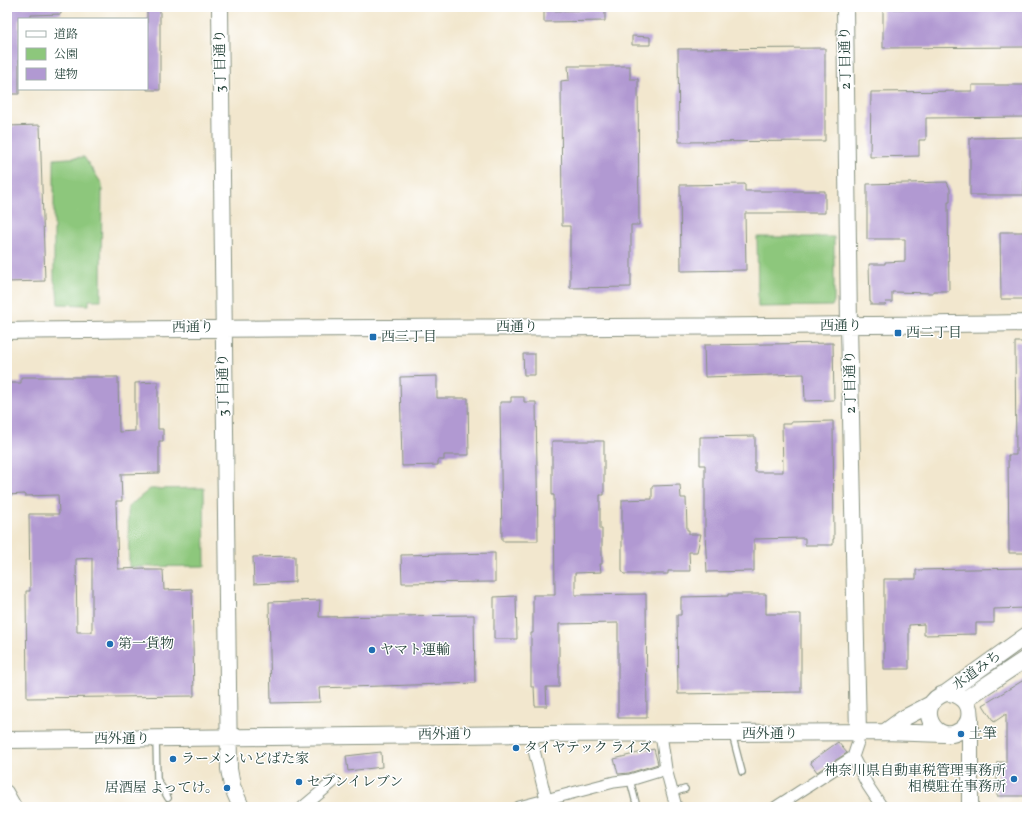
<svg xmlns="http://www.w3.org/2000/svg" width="1034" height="814" font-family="Vollkorn,'Noto Serif JP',serif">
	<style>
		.green { fill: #8dc77c; stroke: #568258 }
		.building { fill: #b199d2; fill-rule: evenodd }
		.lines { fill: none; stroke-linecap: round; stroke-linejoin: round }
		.lane-casing { stroke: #889281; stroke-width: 8 }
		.street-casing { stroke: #889281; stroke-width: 13 }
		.secondary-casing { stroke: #889281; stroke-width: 18 }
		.lane { stroke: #fff; stroke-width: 5.5 }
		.street { stroke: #fff; stroke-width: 11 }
		.secondary { stroke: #fff; stroke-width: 16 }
		.poi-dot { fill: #1f6fb2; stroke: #fff; stroke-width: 1.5 }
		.labels { text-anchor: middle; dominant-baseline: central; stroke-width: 3; stroke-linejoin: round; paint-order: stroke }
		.street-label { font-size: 14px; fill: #1f3d34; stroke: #fff }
		.poi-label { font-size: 14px; fill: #1f3d34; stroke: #fff; text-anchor: start }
	</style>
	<rect width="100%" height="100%" fill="#fff"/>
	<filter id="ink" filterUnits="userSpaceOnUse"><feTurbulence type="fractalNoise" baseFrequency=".025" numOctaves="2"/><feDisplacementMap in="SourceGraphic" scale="8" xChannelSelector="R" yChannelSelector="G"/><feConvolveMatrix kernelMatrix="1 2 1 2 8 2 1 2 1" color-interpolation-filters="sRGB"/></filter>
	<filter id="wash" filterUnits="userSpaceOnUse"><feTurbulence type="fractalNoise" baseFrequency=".012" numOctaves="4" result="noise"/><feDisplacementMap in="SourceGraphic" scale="16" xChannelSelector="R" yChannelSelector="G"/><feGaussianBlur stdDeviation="0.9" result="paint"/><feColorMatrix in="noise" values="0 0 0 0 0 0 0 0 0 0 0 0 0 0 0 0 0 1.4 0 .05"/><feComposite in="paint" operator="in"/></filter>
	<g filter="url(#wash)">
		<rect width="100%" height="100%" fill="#f2e7ce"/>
		<path class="green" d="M84,157L102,184L101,300H89V305L58,304L57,290L54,280V159Z
			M757,237H834V301L832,306L758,307Z
			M204,488L205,566L129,567L128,507L150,489Z"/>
		<g id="blocks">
			<path class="building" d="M7,7H61V14L31,15V19H19V94H7Z
				M147,7H160V90H147Z
				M1027,8V47L883,48V9Z
				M605,10V21L544,22V11Z
				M632,36L650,37V45H632Z
				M825,48V141L679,142L678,49Z
				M568,66H630V79H638L639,225H631V287L570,288V226H562L561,81L569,80Z
				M972,85H1027V117L926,118V140H919V156L870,157L871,92L972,91Z
				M40,125L45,281L7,282V126Z
				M1024,137V195H970V138Z
				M947,182L950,189V202H948L949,291H933V293L892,292V302H886L885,305H871V302H870L869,264H885V262L905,261V239H867V184Z
				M745,184V191H825V213H745L746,270L681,271L680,185Z
				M1000,232H1027V299H1001Z
				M1015,342H1027V553H1009L1008,455H1016Z
				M833,343L834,400L805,401L804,374L705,377L704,345Z
				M523,354H535V375H524Z
				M437,376V398H468L469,455H444V460H438V465L402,466L400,377Z
				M21,377H118L119,432L135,431V383L158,382V429H163V441H159V473L121,474L122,501H116L118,569L145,568V570H163L164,590L192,589L194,696L27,698L26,591H30L29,514H59L58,495L25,496L24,494L7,495V383H21ZM92,558V632H77L76,559Z
				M511,397H524V402H536L538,541H502L500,402H511Z
				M833,421L834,539H833V545H805V538L754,539V571L707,572L705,533V465H700V437L755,436V472H783L782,424H791V422Z
				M552,441H604V495H600V529H602V564H600L601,572L575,573V595L646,594L647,718H618V623L559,624V687H546L547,706H535L534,687H531V633H533V595H555L554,495H552Z
				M680,485L681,498H686L687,530H689V534H701L697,552H689L690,571H668V574H624L622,571V500L652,499V486Z
				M495,553V582L402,583L401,555Z
				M295,556V582L254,584L253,557Z
				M1027,568V608L994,609V623H976V634L924,635V624L909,625V669H884V579H916V570Z
				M728,594H766V614H801V692L678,694L677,615H681V597L728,596Z
				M516,596L517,639H494V597Z
				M320,600L319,617L474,615L475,683L319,688L320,702L271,703L269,602Z
				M1027,678V723H1025L1027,796H997V762H1006V714L994,722L983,705Z
				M838,742L847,753L817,772L810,762Z
				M654,749L658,764L629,773L618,774L614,759Z
				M381,752L382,767L348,771L346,756Z"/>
		</g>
	</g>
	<g filter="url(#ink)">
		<use href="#blocks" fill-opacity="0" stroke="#889281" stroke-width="1"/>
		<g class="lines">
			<defs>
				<path id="lane" d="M732,734L742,772
					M156,739L157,779L168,798
					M630,780L637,807
					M672,793L685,789"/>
				<path id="street" d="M530,734L546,799
					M661,734L666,769L676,807
					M853,757L868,786L882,807
					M7,791L16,807
					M303,807L334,781
					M519,807L614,782L630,780L666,769
					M776,807L853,757L858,742V733"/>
				<path id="secondary" d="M220,7L229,769L232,786L241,807
					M845,7L849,326L858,733
					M7,331C347,326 687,329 1027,323
					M946,693C959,693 972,702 969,718C968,723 965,727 961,730C935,748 912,704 946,693L1027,635
					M964,700L1027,658
					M970,717V807
					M885,732L904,718L931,704
					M7,740L530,734L885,732L944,734"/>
			</defs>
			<use href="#lane" class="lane-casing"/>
			<use href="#street" class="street-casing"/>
			<use href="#secondary" class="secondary-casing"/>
			<use href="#lane" class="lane"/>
			<use href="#street" class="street"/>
			<use href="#secondary" class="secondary"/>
		</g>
	</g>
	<g class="poi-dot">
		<rect x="894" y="329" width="8" height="8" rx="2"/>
		<rect x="369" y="333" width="8" height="8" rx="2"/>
		<circle cx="110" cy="644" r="4"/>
		<circle cx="372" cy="650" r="4"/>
		<circle cx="961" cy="734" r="4"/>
		<circle cx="516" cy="748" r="4"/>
		<circle cx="173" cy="759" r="4"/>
		<circle cx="1014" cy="779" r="4"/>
		<circle cx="299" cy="782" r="4"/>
		<circle cx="227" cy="788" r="4"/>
	</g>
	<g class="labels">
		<g class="street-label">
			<text transform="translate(846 58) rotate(-91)">2丁目通り</text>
			<text transform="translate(221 61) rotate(-91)">3丁目通り</text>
			<text x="841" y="326">西通り</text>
			<text x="517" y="327">西通り</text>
			<text transform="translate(193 328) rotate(-1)">西通り</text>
			<text transform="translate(851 382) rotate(-91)">2丁目通り</text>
			<text transform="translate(224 385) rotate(-91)">3丁目通り</text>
			<text transform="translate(977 671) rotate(-36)">水道みち</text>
			<text x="770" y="734">西外通り</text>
			<text transform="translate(446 735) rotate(-1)">西外通り</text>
			<text x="122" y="739">西外通り</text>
		</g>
		<g class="poi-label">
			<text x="906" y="333">西二丁目</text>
			<text x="381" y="337">西三丁目</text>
			<text x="118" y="644">第一貨物</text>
			<text x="380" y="650">ヤマト運輸</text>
			<text x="969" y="734">土筆</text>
			<text x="524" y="748">タイヤテック ライズ</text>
			<text x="181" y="759">ラーメン いどばた家</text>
			<text x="1006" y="771" text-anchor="end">神奈川県自動車税管理事務所<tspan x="1006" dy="16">相模駐在事務所</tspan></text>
			<text x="307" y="782">セブンイレブン</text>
			<text x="219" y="788" text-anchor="end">居酒屋 よってけ。</text>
		</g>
	</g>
	<rect width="1034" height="814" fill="none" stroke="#fff" stroke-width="24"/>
	<rect x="18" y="18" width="130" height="72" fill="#ffffff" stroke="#a5b1ae"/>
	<rect x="26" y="31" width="20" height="6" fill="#ffffff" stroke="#a5b1ae"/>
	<text x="54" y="38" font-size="12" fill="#1f3d34">道路</text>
	<rect x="26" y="48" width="20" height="12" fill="#8dc77c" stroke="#a5b1ae"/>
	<text x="54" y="58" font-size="12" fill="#1f3d34">公園</text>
	<rect x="26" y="68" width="20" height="12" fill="#b199d2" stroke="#a5b1ae"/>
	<text x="54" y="78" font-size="12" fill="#1f3d34">建物</text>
</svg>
